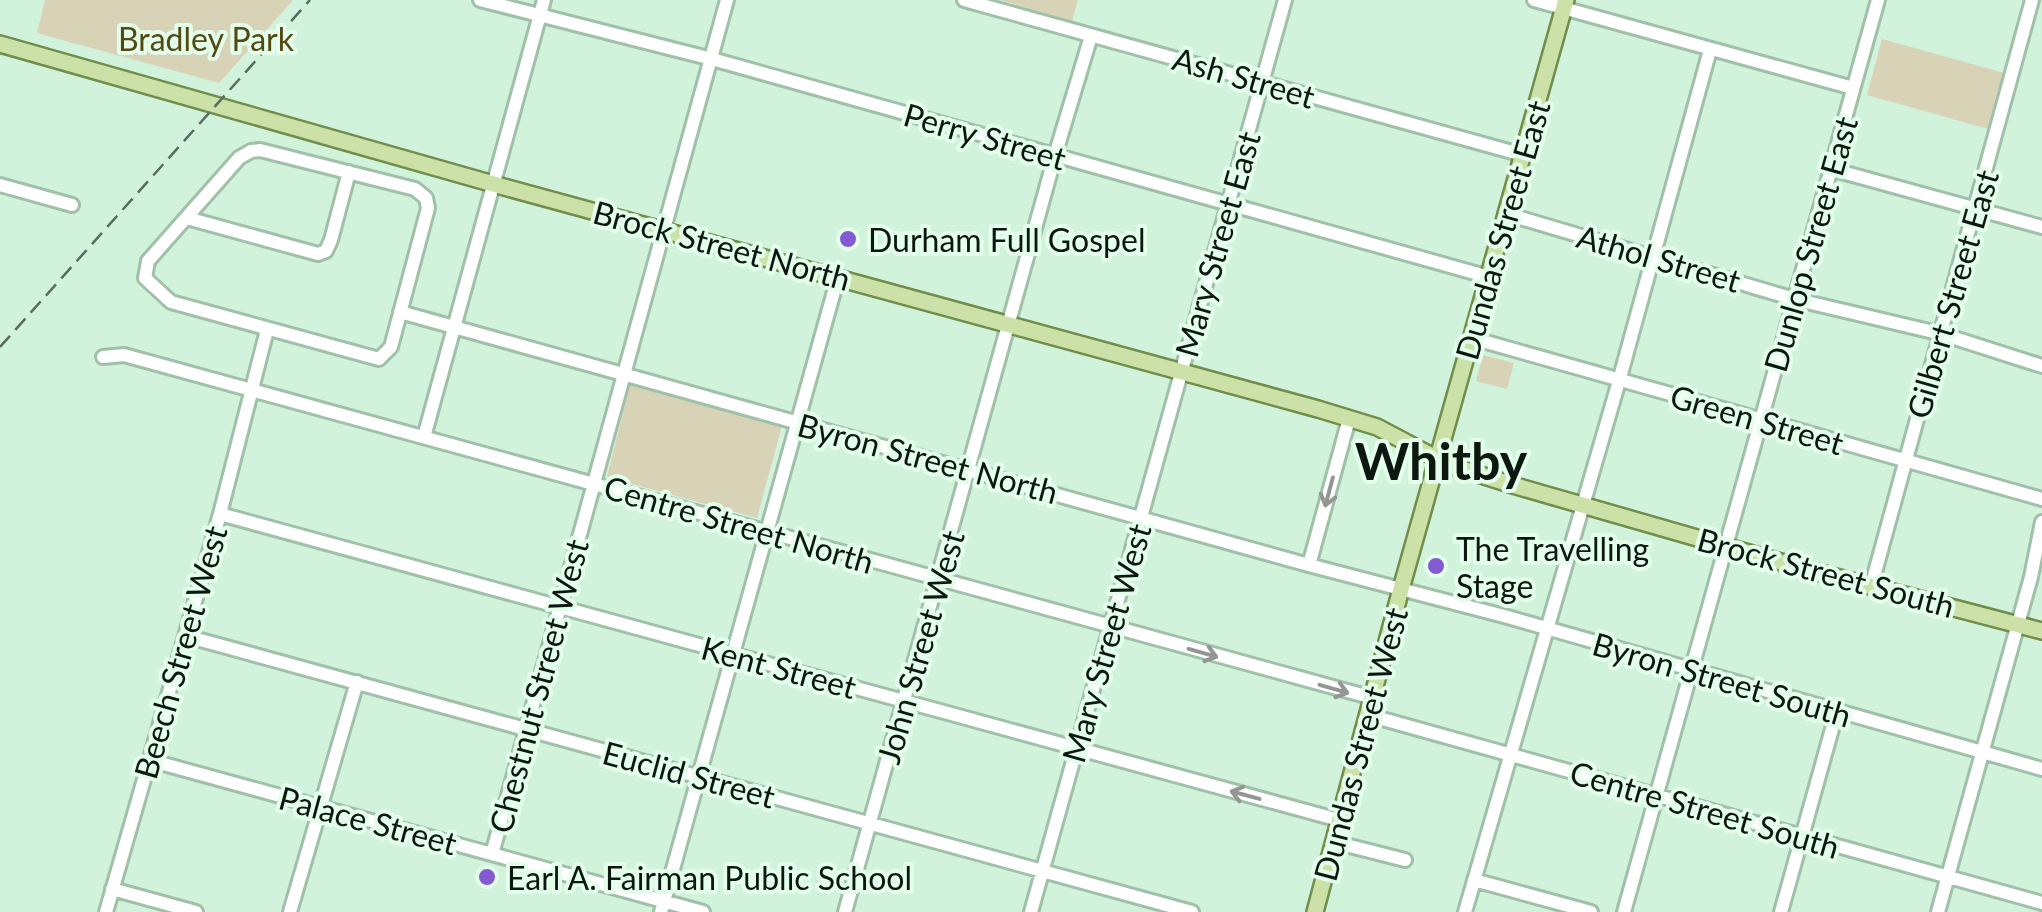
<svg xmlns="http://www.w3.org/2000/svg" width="2042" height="912" font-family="Lato,sans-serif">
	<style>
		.green { fill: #d8d3b7 }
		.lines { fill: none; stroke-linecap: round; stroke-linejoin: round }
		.minor-casing { stroke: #a1c0aa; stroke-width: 18 }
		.major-casing { stroke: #718d4c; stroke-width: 20 }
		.minor { stroke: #fff; stroke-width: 12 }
		.major { stroke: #cbe1a7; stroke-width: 15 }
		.rail { stroke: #596c5f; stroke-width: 2.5; stroke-dasharray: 15 8; stroke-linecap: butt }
		.oneway { stroke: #929793 }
		.poi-dot { fill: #845ad3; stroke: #e3feeb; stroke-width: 4 }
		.labels { text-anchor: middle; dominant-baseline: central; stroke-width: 8; stroke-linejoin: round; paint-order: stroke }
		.park-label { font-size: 32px; fill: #534913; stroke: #e3feeb }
		.street-label { font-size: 32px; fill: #0c1710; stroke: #e3feeb }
		.poi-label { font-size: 32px; fill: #0c1710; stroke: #e3feeb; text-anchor: start }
		.town-label { font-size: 52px; font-weight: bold; fill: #0c1710; stroke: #e3feeb }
	</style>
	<rect width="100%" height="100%" fill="#d1f2db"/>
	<path class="green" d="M45,0H293L219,83L37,33Z
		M1001,0H1078L1072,21Z
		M1882,39L2008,74L1992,130L1867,95Z
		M1483,355L1514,363L1507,389L1476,381Z
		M630,384L776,422L782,426L757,518L607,477Z"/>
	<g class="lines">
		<defs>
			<path id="minor" d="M480,0L712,59L1489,277
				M964,0L1523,155
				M1534,0L1853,88
				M260,150L415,189L426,198L428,208L391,347L379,359L171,302L145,278L148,261L239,158L251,151Z
				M1831,169L2042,227
				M0,185L72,205
				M1507,214L1794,299L1942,334L2042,366
				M187,218L318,254L326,251L331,240L349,172
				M400,312L1305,564L1504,616L2042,769
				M1472,338L2042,499
				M103,357L124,355L1373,698
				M424,437L544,0
				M220,514L1339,820
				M1309,565L1349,419
				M1871,587L2032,0
				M186,636L1192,912
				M1368,715L2042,903
				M149,760L703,912
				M1334,842L1405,860
				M492,854L727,0
				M1474,880L1591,912
				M112,889L196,912
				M106,912L220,514L267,330
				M290,912L357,682
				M661,912L838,277
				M845,912L1057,149L1091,36
				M1031,912L1285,0
				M1465,912L1619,381L1710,50
				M1624,912L1878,0
				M1781,912L1837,711
				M1938,912L2031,577L2042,522"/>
			<path id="major" d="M0,44L504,187L1318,409L1377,427L1449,465L1516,486L1805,569L2042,631
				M1315,912L1401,589L1566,0"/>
		</defs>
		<use href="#minor" class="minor-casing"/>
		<use href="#major" class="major-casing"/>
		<use href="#minor" class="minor"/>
		<use href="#major" class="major"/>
		<path class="rail" d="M0,347L310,0"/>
	</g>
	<defs><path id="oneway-shaft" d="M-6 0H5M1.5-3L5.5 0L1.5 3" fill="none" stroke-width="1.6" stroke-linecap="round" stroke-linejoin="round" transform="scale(2.5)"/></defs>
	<g class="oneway">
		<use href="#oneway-shaft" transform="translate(1329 492) rotate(105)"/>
		<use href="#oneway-shaft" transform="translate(1203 653) rotate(16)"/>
		<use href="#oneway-shaft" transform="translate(1334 689) rotate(16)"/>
		<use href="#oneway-shaft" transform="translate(1245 795) rotate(-165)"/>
	</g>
	<g class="poi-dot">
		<circle cx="848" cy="239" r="10"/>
		<circle cx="1436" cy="566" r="10"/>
		<circle cx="487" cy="877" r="10"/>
	</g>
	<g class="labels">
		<g class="park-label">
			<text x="206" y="38">Bradley Park</text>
		</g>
		<g class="street-label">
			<text transform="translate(1244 77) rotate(16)">Ash Street</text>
			<text transform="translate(985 136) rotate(16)">Perry Street</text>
			<text transform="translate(1502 230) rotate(-74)">Dundas Street East</text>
			<text transform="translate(1217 244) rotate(-74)">Mary Street East</text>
			<text transform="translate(1810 244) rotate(-74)">Dunlop Street East</text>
			<text transform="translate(722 245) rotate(15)">Brock Street North</text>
			<text transform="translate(1659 258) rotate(16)">Athol Street</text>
			<text transform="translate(1952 294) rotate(-74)">Gilbert Street East</text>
			<text transform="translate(1757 419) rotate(16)">Green Street</text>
			<text transform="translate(928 458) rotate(15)">Byron Street North</text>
			<text transform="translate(739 524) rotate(16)">Centre Street North</text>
			<text transform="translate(1826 572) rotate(15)">Brock Street South</text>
			<text transform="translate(1106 643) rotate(-74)">Mary Street West</text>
			<text transform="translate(920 647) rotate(-74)">John Street West</text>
			<text transform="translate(180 652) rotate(-74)">Beech Street West</text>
			<text transform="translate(779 667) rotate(15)">Kent Street</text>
			<text transform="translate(1722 679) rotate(16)">Byron Street South</text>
			<text transform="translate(538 686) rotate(-75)">Chestnut Street West</text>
			<text transform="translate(1360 744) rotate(-75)">Dundas Street West</text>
			<text transform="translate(689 774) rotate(15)">Euclid Street</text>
			<text transform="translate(1705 809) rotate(16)">Centre Street South</text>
			<text transform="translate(368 820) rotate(15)">Palace Street</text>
		</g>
		<g class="poi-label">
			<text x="868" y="239">Durham Full Gospel</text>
			<text x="1456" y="548">The Travelling<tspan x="1456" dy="37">Stage</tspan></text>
			<text x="507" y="877">Earl A. Fairman Public School</text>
		</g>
		<g class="town-label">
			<text x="1441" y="460">Whitby</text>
		</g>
	</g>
</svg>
